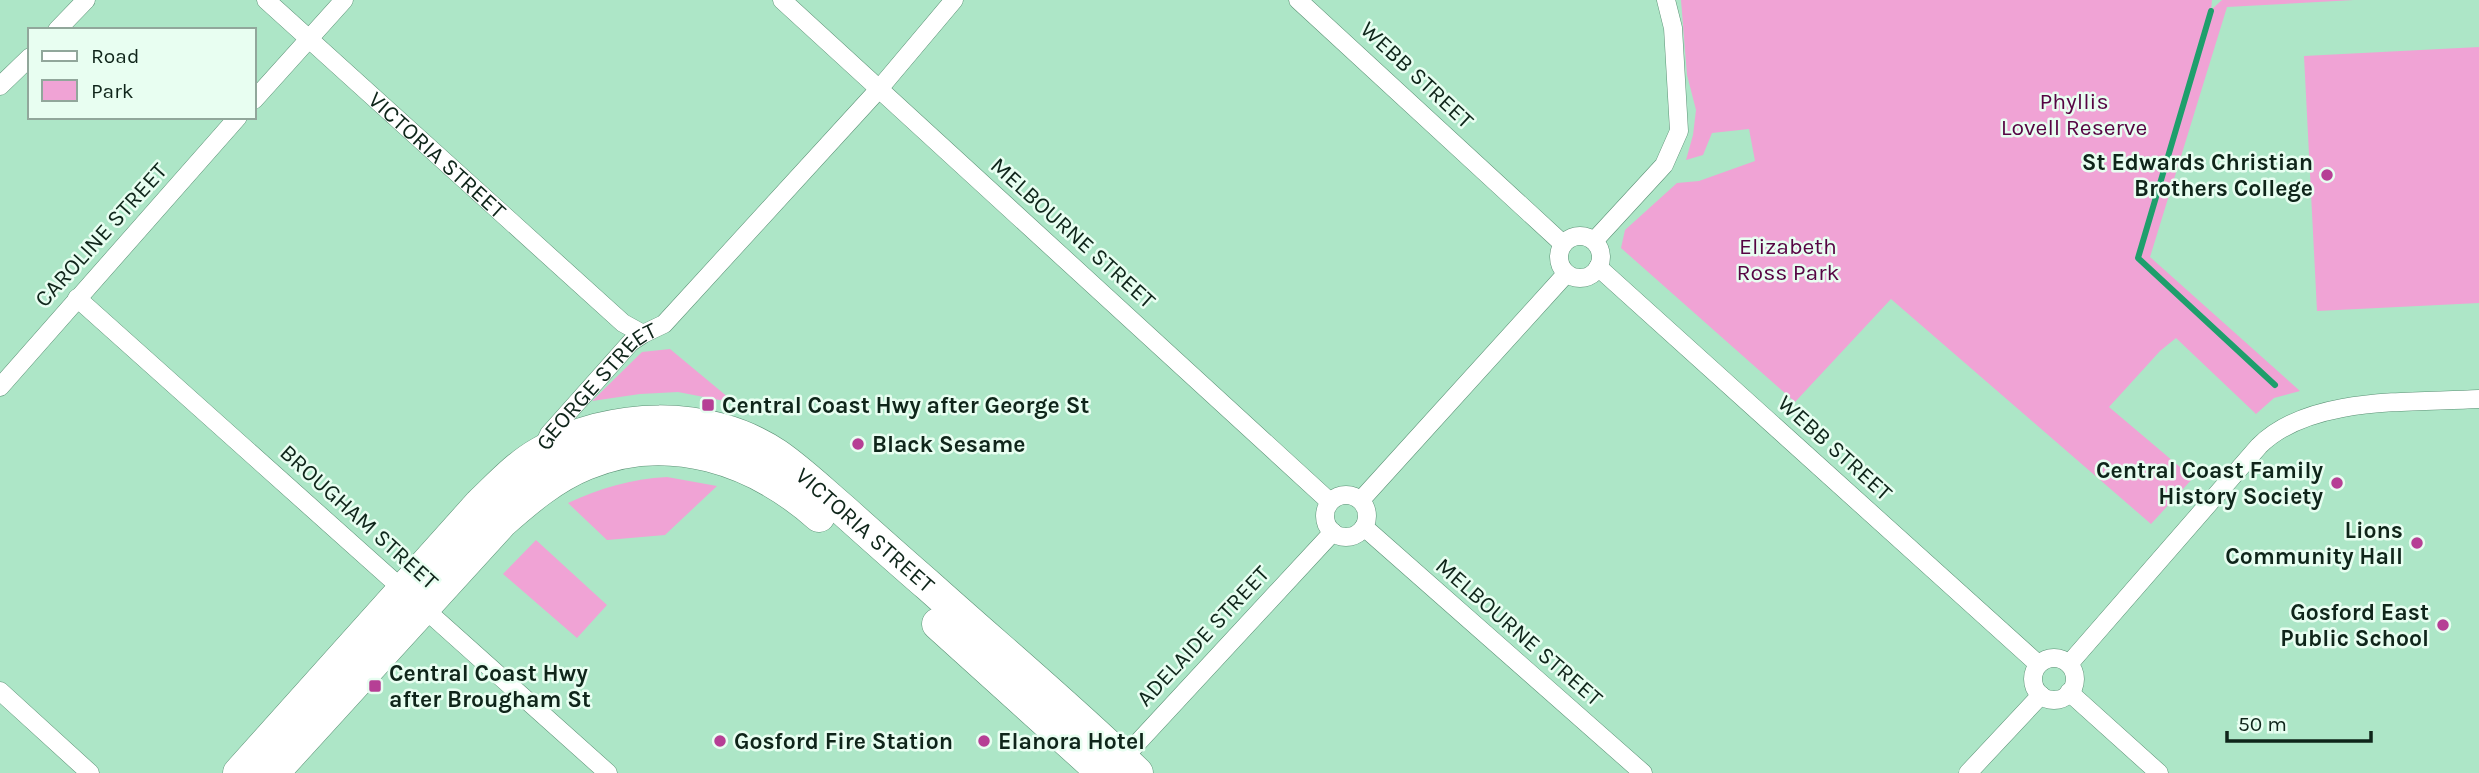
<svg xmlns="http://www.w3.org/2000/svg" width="2479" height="773" font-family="Karla,sans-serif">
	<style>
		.green { fill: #f0a3d5 }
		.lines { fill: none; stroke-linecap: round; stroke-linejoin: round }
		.stream { stroke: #1e9f6c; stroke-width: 6 }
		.street-casing { stroke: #5b9175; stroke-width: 19 }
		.highway-casing { stroke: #5b9175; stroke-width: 33 }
		.street { stroke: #fff; stroke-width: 18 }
		.highway { stroke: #fff; stroke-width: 32 }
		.poi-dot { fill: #b63f95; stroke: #e8fef1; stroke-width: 2.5 }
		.labels { text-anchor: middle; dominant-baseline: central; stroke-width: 5; stroke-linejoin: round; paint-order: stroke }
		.street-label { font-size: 23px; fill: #0f251a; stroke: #e8fef1 }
		.park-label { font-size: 23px; fill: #560443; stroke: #e8fef1 }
		.poi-label { font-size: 23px; font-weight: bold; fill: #0f251a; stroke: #e8fef1; text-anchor: start }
	</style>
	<rect width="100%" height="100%" fill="#ade6c7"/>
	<path class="green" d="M1681,0H2212L2211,10L2222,0H2354L2227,7L2150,257L2300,391L2274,398L2256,414L2176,338L2160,351L2109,407L2193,478L2151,524L1891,299L1795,402L1621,248L1625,230L1677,183L1699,181L1755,161L1749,129L1712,133L1703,155L1686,160L1693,135L1696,110L1687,75Z
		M2479,47V303L2317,311L2304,56Z
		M670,349L735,403L678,392L640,394L592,401L642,352Z
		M667,477L717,486L665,535L607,540L568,503C600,488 631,479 667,477Z
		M536,540L607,605L577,638L503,574Z"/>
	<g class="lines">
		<path class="stream" d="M2211,11L2138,258L2275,385"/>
		<defs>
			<g id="street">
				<path id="s1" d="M266,0L623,323L643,334"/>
				<path d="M782,0L1330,502"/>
				<path d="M1298,0L1563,244"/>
				<path d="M57,30L86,0"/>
				<path d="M0,86L30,57"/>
				<path d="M254,100L344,0"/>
				<circle cx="1580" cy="257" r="21"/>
				<path d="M1594,241L1664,165L1679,131L1673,28L1666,0"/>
				<path d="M1598,267L2038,664"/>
				<path d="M77,298L608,773"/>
				<path d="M0,387L238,117"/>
				<path id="s2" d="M542,449L549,434L631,342L643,334L664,324L879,89L954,0"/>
				<circle cx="1346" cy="516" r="21"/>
				<path d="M1361,500L1566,274"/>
				<path d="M1364,527L1643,773"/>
				<circle cx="2054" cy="679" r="21"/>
				<path d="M2069,664L2259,446C2310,395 2412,403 2479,399"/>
				<path d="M0,691L90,773"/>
				<path d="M2069,692L2159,773"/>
				<path d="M1117,765L1333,532"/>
				<path d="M1968,773L2041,695"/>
			</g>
			<g id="highway">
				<path d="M938,624L1103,773"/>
				<path id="s3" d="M239,773L480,504C499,486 517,466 540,453C609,412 709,409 777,455C800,471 821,491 842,509C871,535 900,561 929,586C998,648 1070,708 1137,773"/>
				<path d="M273,773L502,522C528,499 554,477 586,464C668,429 756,460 819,516"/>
			</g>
		</defs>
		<use href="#street" class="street-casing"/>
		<use href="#highway" class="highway-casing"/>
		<use href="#street" class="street"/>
		<use href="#highway" class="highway"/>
	</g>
	<g class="poi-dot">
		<circle cx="2327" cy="175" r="7"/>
		<rect x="701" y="398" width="14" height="14" rx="3.5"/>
		<circle cx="858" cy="444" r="7"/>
		<circle cx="2337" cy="483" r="7"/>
		<circle cx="2417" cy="543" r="7"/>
		<circle cx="2443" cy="625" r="7"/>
		<rect x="368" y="679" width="14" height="14" rx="3.5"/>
		<circle cx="720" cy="741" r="7"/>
		<circle cx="984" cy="741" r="7"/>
	</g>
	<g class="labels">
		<g class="street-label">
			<text transform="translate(1417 75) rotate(43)">WEBB STREET</text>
			<text stroke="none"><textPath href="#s1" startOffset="231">VICTORIA STREET</textPath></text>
			<text transform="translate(1073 233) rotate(42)">MELBOURNE STREET</text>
			<text transform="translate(101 235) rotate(-48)">CAROLINE STREET</text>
			<text stroke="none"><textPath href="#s2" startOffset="84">GEORGE STREET</textPath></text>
			<text transform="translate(1835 448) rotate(42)">WEBB STREET</text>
			<text transform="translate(359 517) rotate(42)">BROUGHAM STREET</text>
			<text stroke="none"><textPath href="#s3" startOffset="805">VICTORIA STREET</textPath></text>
			<text transform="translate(1519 632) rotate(41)">MELBOURNE STREET</text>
			<text transform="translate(1203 636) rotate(-47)">ADELAIDE STREET</text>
		</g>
		<g class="park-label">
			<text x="2074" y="101">Phyllis<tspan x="2074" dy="26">Lovell Reserve</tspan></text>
			<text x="1788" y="246">Elizabeth<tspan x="1788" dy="26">Ross Park</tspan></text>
		</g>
		<g class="poi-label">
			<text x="2313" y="162" text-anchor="end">St Edwards Christian<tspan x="2313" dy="26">Brothers College</tspan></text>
			<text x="722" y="405">Central Coast Hwy after George St</text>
			<text x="872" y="444">Black Sesame</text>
			<text x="2323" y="470" text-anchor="end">Central Coast Family<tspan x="2323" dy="26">History Society</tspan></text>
			<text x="2403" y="530" text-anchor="end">Lions<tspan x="2403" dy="26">Community Hall</tspan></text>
			<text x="2429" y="612" text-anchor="end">Gosford East<tspan x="2429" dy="26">Public School</tspan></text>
			<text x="389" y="673">Central Coast Hwy<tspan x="389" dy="26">after Brougham St</tspan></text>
			<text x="734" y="741">Gosford Fire Station</text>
			<text x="998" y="741">Elanora Hotel</text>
		</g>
	</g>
	<rect x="28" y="28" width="228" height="91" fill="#e8fef1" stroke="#91a79b" stroke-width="2"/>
	<rect x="42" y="51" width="35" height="10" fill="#ffffff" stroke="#91a79b" stroke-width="2"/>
	<text x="91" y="63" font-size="21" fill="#0f251a">Road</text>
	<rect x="42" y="80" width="35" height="21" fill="#f0a3d5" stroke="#91a79b" stroke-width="2"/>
	<text x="91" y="98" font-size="21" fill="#0f251a">Park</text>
	<path d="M2227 731v10h144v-10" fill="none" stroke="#0f251a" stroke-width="3.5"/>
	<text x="2238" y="731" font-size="21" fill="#0f251a" stroke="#e8fef1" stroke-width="5" paint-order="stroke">50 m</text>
</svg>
